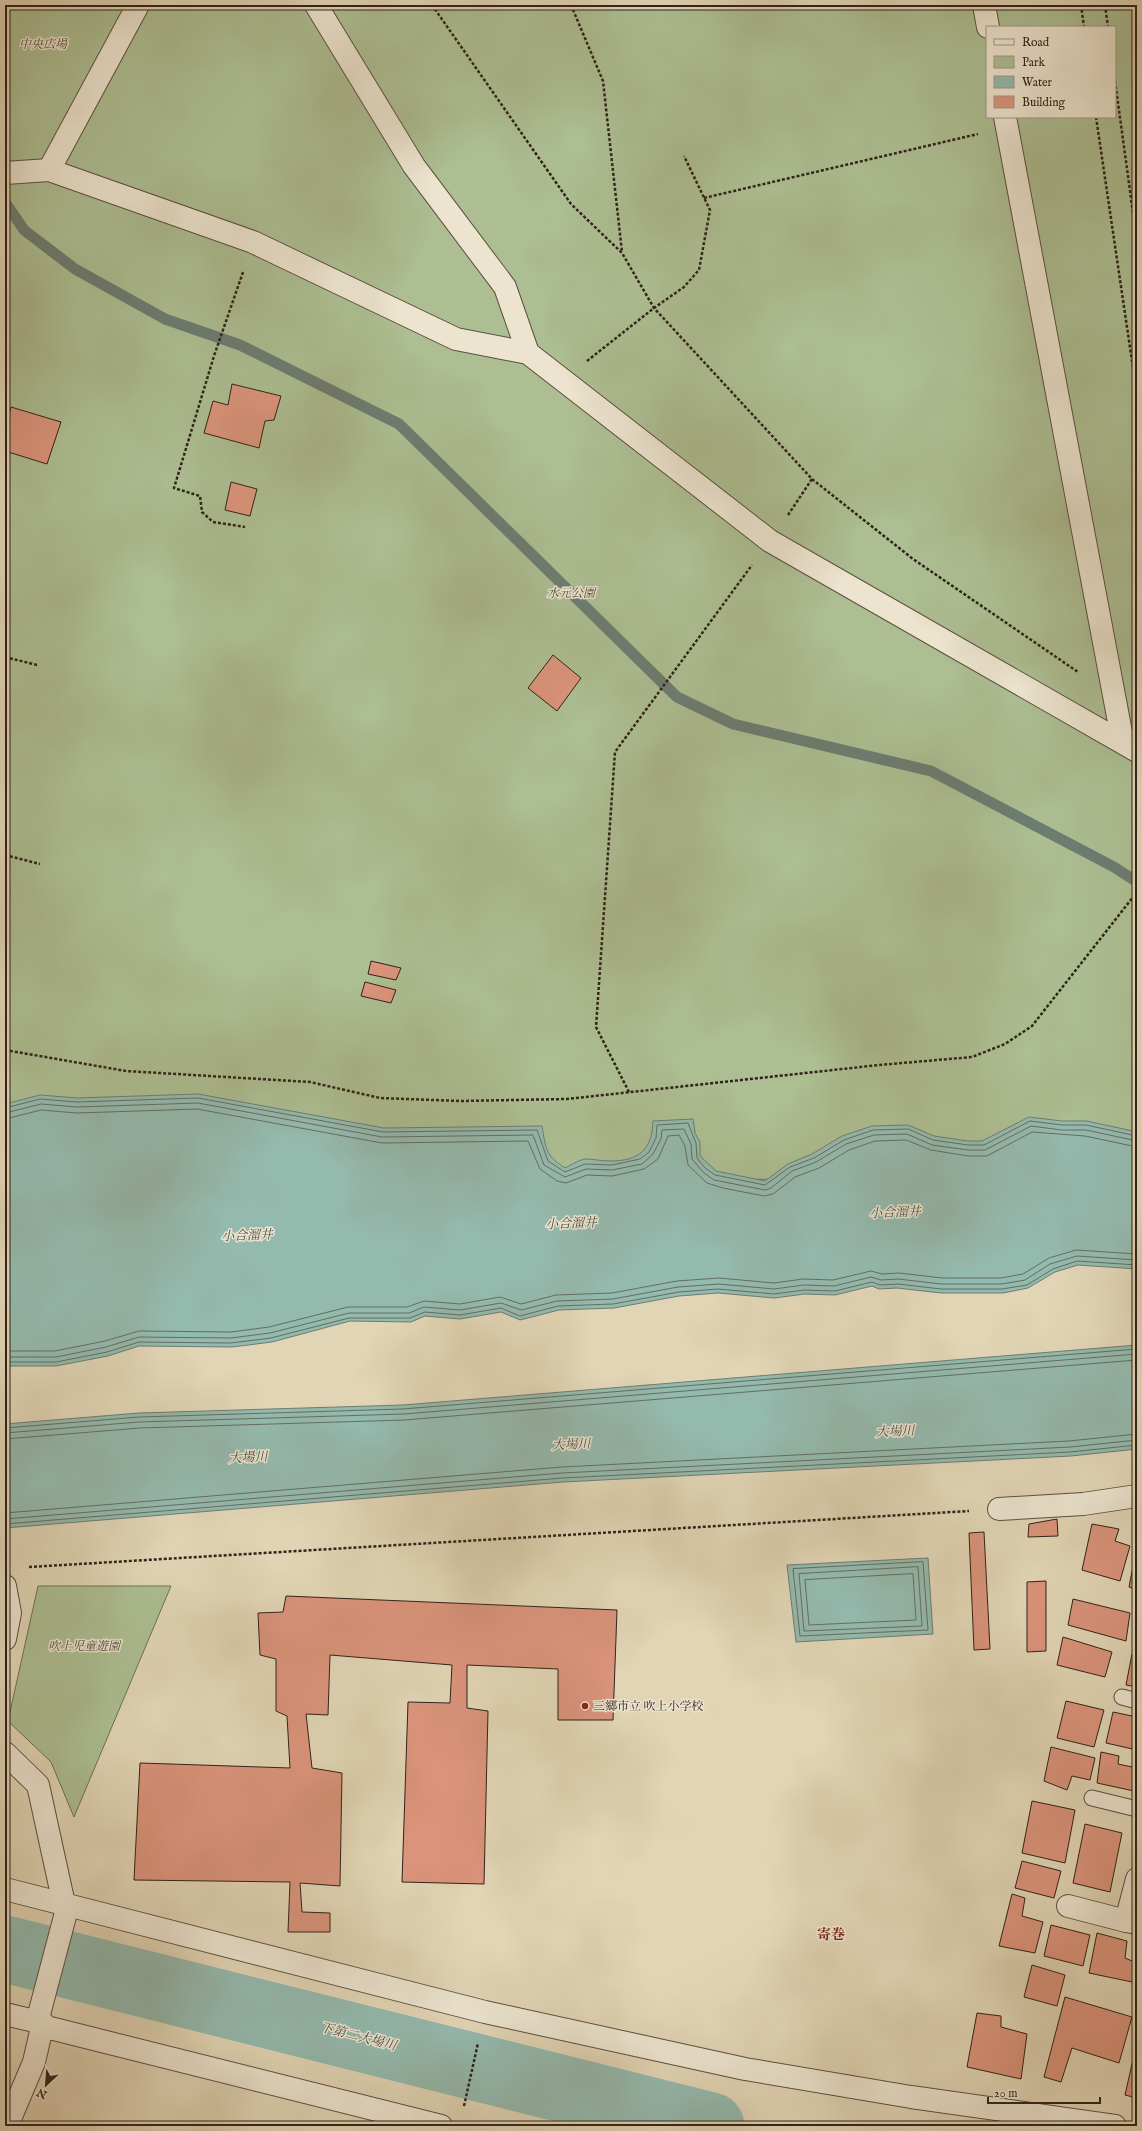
<svg xmlns="http://www.w3.org/2000/svg" width="1142" height="2131" font-family="'IM FELL English','Noto Serif JP',serif">
	<style>
		.green { fill: #acbe92; stroke: #6e7056; fill-rule: evenodd }
		.water { fill: #94b9ad; stroke: #6c7d72 }
		.lines { fill: none; stroke-linecap: round; stroke-linejoin: round }
		.shore { stroke: #626e64; stroke-width: 1 }
		.stream { stroke: #6c7d72; stroke-width: 11 }
		.river { stroke: #94b9ad; stroke-width: 67 }
		.building { fill: #da947b; stroke: #30221a }
		.lane-casing { stroke: #5c4f41; stroke-width: 17 }
		.street-casing { stroke: #5c4f41; stroke-width: 24 }
		.path { stroke: #30221a; stroke-width: 2.5; stroke-dasharray: 3 2; stroke-linecap: butt }
		.lane { stroke: #ece4cf; stroke-width: 15 }
		.street { stroke: #ece4cf; stroke-width: 22 }
		.poi-dot { fill: #8f2418; stroke: #ece4cf; stroke-width: 1.5 }
		.labels { text-anchor: middle; dominant-baseline: central; stroke-width: 3; stroke-linejoin: round; paint-order: stroke }
		.park-label { font-size: 12px; font-style: italic; fill: #4f4938; stroke: #ece4cf }
		.poi-label { font-size: 12px; fill: #30221a; stroke: #ece4cf; text-anchor: start }
		.water-label { font-size: 13px; font-style: italic; fill: #4e4f46; stroke: #ece4cf }
		.quarter-label { font-size: 14px; font-weight: bold; fill: #7a1f14; stroke: #ece4cf }
	</style>
	<rect width="100%" height="100%" fill="#e1d5b5"/>
	<filter id="stains"><feTurbulence type="fractalNoise" baseFrequency=".005" numOctaves="4"/><feColorMatrix values="0 0 0 0 .2 0 0 0 0 .09 0 0 0 0 .02 0 0 0 .5 -.17"/></filter>
	<radialGradient id="worn" r=".72"><stop offset=".6" stop-color="#630" stop-opacity="0"/><stop offset="1" stop-color="#630" stop-opacity=".3"/></radialGradient>
	<path class="green" d="M5,5H1137V1176L1047,1179L5,1180ZM987,27H1115V117H987Z
		M38,1586H171L74,1817L51,1762L8,1721Z"/>
	<path class="water" d="M198,1094L384,1128L542,1126C546,1149 545,1155 565,1168C571,1165 579,1160 585,1159C593,1159 602,1161 610,1161C639,1161 652,1150 653,1121L693,1119L695,1133L700,1142V1156L716,1171L765,1181L788,1164L812,1154L842,1136L872,1126L908,1125L934,1136L968,1141H982L1029,1117L1062,1121H1087L1137,1132V1269L1078,1265L1055,1272L1028,1288L1003,1293H941L897,1288L879,1289L872,1286L835,1295L805,1294L774,1298L718,1293L679,1296L614,1308L559,1310L520,1320L501,1312L460,1319L425,1316L411,1322L350,1321L272,1342L232,1347L139,1346L108,1356L56,1366H5V1104L40,1095L77,1098Z
		M1137,1345V1449L1071,1456L563,1482L5,1528V1424L139,1413L403,1405Z
		M928,1558L933,1634L796,1642L787,1565Z"/>
	<g class="lines">
		<path class="shore" d="M5,1108L40,1099L77,1102L198,1098L383,1132L537,1130L548,1161L565,1172L585,1164L612,1165L640,1159L649,1152L656,1138L657,1125L688,1123L696,1143L697,1158L705,1168L715,1175L765,1185L790,1167L814,1158L844,1140L873,1130L908,1129L933,1140L968,1145H984L1030,1121L1062,1125H1086L1137,1136
			M5,1113L41,1104L77,1107L198,1103L382,1137L533,1135L544,1165L565,1177L586,1169L612,1170L642,1164L653,1154L661,1139L662,1130L684,1129L691,1144L692,1159L703,1172L714,1180L765,1190L771,1188L792,1171L816,1162L846,1144L874,1135L907,1134L932,1145L968,1150H985L1031,1126L1062,1130H1086L1137,1141
			M5,1119L41,1110L77,1113L197,1109L382,1143L528,1141L540,1169L557,1181L566,1183L587,1175L612,1176L644,1169L658,1159L668,1136L679,1135L685,1146L688,1165L707,1183L723,1188L764,1196L773,1194L795,1177L819,1168L849,1150L875,1141L906,1140L931,1150L968,1156H987L1032,1132L1085,1136L1137,1147
			M5,1351H55L105,1341L139,1331L231,1332L269,1327L348,1307H407L424,1301L460,1304L500,1297L521,1304L556,1295L612,1293L677,1281L719,1278L774,1283L803,1279L833,1280L871,1271L882,1274L899,1273L942,1278H1001L1023,1274L1049,1258L1076,1250L1137,1254
			M5,1357H56L106,1347L139,1337L231,1338L270,1333L349,1313H409L424,1307L460,1310L501,1303L521,1310L557,1301L613,1299L678,1287L719,1284L774,1289L804,1285L834,1286L871,1277L881,1280L898,1279L941,1284H1002L1025,1280L1050,1264L1077,1256L1137,1260
			M5,1362H56L107,1352L139,1342L231,1343L271,1338L349,1318H410L425,1312L460,1315L501,1308L520,1316L558,1306L613,1304L679,1292L718,1289L774,1294L804,1290L835,1291L872,1282L880,1285L898,1284L941,1289H1002L1027,1285L1053,1269L1077,1261L1137,1265
			M5,1428L139,1417L403,1409L1137,1349
			M5,1433L139,1422L404,1414L1137,1354
			M5,1439L140,1428L404,1420L1137,1360
			M5,1513L562,1467L1069,1441L1137,1434
			M5,1519L562,1473L1070,1447L1137,1440
			M5,1524L563,1478L1070,1452L1137,1445
			M923,1562L928,1630L800,1636L793,1569Z
			M918,1567L922,1626L804,1631L799,1574Z
			M913,1574L916,1620L809,1625L805,1580Z"/>
		<path class="stream" d="M5,202L24,230L75,269L165,319L240,345L399,424L677,697L733,724L931,771L1114,867L1137,882"/>
		<path class="river" d="M5,1949L711,2126"/>
	</g>
	<path class="building" d="M232,384L281,396L274,420L265,421L259,448L204,433L213,401L228,405Z
		M11,407L61,422L47,464L5,451V430Z
		M231,482L257,489L250,516L225,510Z
		M553,655L581,678L557,711L528,688Z
		M371,961L401,968L396,980L368,974Z
		M365,982L396,990L391,1003L361,996Z
		M1057,1519L1058,1536L1028,1537L1029,1524Z
		M1092,1524L1119,1529L1115,1541L1130,1546L1120,1581L1082,1570Z
		M984,1532L990,1649L974,1650L969,1533Z
		M1134,1561H1137V1590L1129,1587Z
		M1046,1581V1651L1027,1652V1582Z
		M286,1596L617,1610L613,1720H558V1669L467,1665V1708L488,1711L484,1884L402,1882L408,1702L450,1703L452,1665L330,1655L328,1715L306,1714L312,1768L342,1773L340,1886L300,1883L302,1912L330,1913V1932H288L290,1882L134,1880L140,1763L290,1768L287,1716L276,1711V1659L260,1655L258,1613L283,1612Z
		M1073,1599L1130,1613L1126,1641L1068,1625Z
		M1063,1637L1112,1652L1105,1677L1057,1665Z
		M1132,1654L1137,1655V1687L1126,1685Z
		M1066,1701L1104,1710L1094,1747L1057,1738Z
		M1113,1712L1137,1717V1750L1106,1743Z
		M1051,1747L1095,1758L1090,1780L1072,1776L1067,1790L1044,1781Z
		M1101,1752L1119,1756L1118,1764L1137,1768L1134,1791L1097,1783Z
		M1032,1801L1075,1810L1065,1863L1022,1853Z
		M1085,1824L1122,1833L1110,1892L1073,1883Z
		M1022,1861L1061,1871L1054,1898L1015,1888Z
		M1012,1894L1025,1898L1022,1916L1043,1922L1035,1953L999,1946Z
		M1051,1925L1090,1935L1083,1966L1044,1956Z
		M1097,1933L1127,1941L1125,1958L1137,1963L1132,1982L1089,1973Z
		M1032,1965L1065,1975L1057,2006L1024,1997Z
		M1065,1997L1132,2017L1119,2063L1072,2048L1061,2082L1044,2077Z
		M977,2013L1001,2016V2027L1027,2034L1021,2079L967,2067Z
		M1136,2046H1137V2098L1125,2095Z"/>
	<g class="lines">
		<defs>
			<path id="lane" d="M1122,1697L1137,1701
				M1092,1798L1137,1809"/>
			<path id="street" d="M316,5L414,166L505,287L528,353
				M984,5L988,27
				M1005,117L1123,743
				M49,170L138,5
				M5,173L49,170L253,242L456,339L528,353L770,541L1137,751
				M999,1509L1083,1504L1137,1496
				M5,1586L10,1613L5,1639
				M5,1753L38,1785L64,1904
				M1137,1879L1126,1921L1137,1923
				M5,1889L485,2012L745,2069L911,2097L1115,2126
				M1068,1906L1126,1921
				M5,2014L43,2023L34,2062L7,2126
				M37,2022L68,1905
				M42,2026L441,2126"/>
		</defs>
		<use href="#lane" class="lane-casing"/>
		<use href="#street" class="street-casing"/>
		<path class="path" d="M432,5L571,204L622,253L654,308L812,479L913,559L1078,672
			M571,5L603,81L622,252
			M1081,5L1084,27
			M1105,5L1108,27
			M1115,81L1137,242
			M1096,117L1137,395
			M704,198L978,134
			M243,272L214,356L174,488L200,496L202,512L213,522L245,527
			M587,361L654,308L684,287L699,270L710,210L684,156
			M788,515L812,479
			M5,657L37,665
			M5,855L40,864
			M5,1050L126,1071L310,1082L380,1098L460,1101L567,1099L879,1065L972,1057L1005,1044L1032,1026L1137,892
			M629,1092L596,1027L615,752L752,565
			M29,1567L969,1511
			M464,2106L478,2043"/>
		<use href="#lane" class="lane"/>
		<use href="#street" class="street"/>
	</g>
	<circle class="poi-dot" cx="585" cy="1706" r="4"/>
	<g class="labels">
		<g class="park-label">
			<text x="43" y="44">中央広場</text>
			<text x="571" y="593">水元公園</text>
			<text x="84" y="1646">吹上児童遊園</text>
		</g>
		<g class="poi-label">
			<text x="593" y="1706">三郷市立 吹上小学校</text>
		</g>
		<g class="water-label">
			<text transform="translate(895 1213) rotate(-2)">小合溜井</text>
			<text transform="translate(571 1224) rotate(-2)">小合溜井</text>
			<text transform="translate(247 1236) rotate(-2)">小合溜井</text>
			<text transform="translate(895 1432) rotate(-2)">大場川</text>
			<text transform="translate(571 1445) rotate(-2)">大場川</text>
			<text transform="translate(248 1458) rotate(-3)">大場川</text>
			<text transform="translate(358 2037) rotate(14)">下第二大場川</text>
		</g>
		<g class="quarter-label">
			<text x="831" y="1935">寄巻</text>
		</g>
	</g>
	<rect width="1142" height="2131" fill="none" stroke="#e1d5b5" stroke-width="20"/>
	<rect x="6" y="6" width="1130" height="2119" fill="none" stroke="#30221a" stroke-width="2"/>
	<rect x="10" y="10" width="1122" height="2111" fill="none" stroke="#30221a"/>
	<rect x="986" y="26" width="130" height="92" fill="#ece4cf" stroke="#a19687"/>
	<rect x="994" y="39" width="20" height="6" fill="#ece4cf" stroke="#a19687"/>
	<text x="1022" y="46" font-size="12" fill="#30221a">Road</text>
	<rect x="994" y="56" width="20" height="12" fill="#acbe92" stroke="#a19687"/>
	<text x="1022" y="66" font-size="12" fill="#30221a">Park</text>
	<rect x="994" y="76" width="20" height="12" fill="#94b9ad" stroke="#a19687"/>
	<text x="1022" y="86" font-size="12" fill="#30221a">Water</text>
	<rect x="994" y="96" width="20" height="12" fill="#da947b" stroke="#a19687"/>
	<text x="1022" y="106" font-size="12" fill="#30221a">Building</text>
	<g transform="translate(46 2085) rotate(206)" stroke="#ece4cf" stroke-width="3" paint-order="stroke">
	<path d="M0-3L7 15L0 10L-7 15Z" fill="#30221a"/>
	<text y="-6" font-size="11" font-weight="bold" text-anchor="middle" fill="#30221a">N</text>
	</g>
	<path d="M988 2097v6h112v-6" fill="none" stroke="#30221a" stroke-width="2"/>
	<text x="994" y="2097" font-size="12" fill="#30221a" stroke="#ece4cf" stroke-width="3" paint-order="stroke">20 m</text>
	<rect width="100%" height="100%" filter="url(#stains)"/>
	<rect width="100%" height="100%" fill="url(#worn)"/>
</svg>
